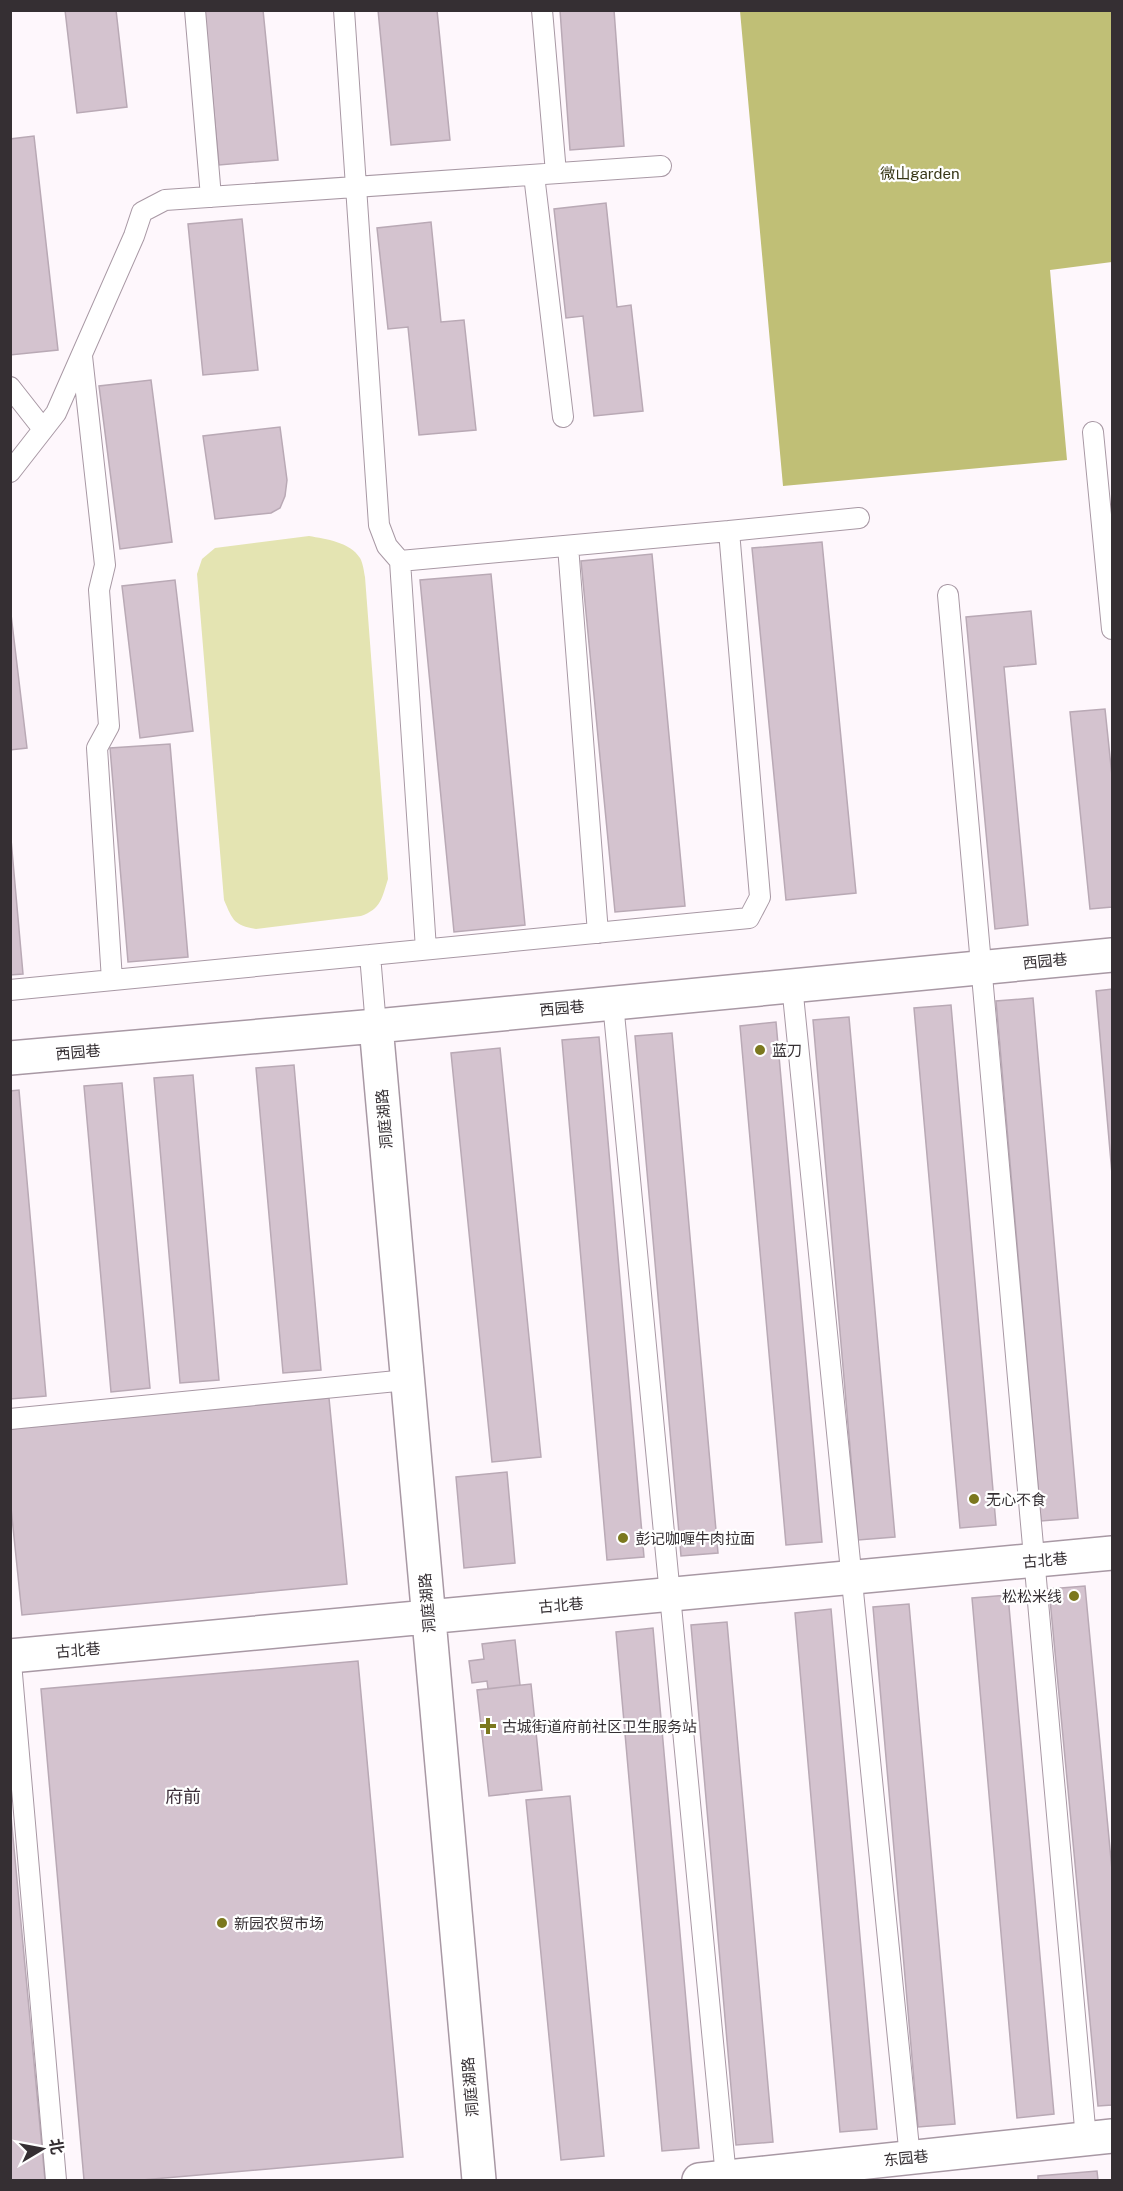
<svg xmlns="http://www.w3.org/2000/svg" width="1123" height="2191" font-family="'Public Sans','Noto Sans SC',sans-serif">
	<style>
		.green { fill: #e4e4b2 }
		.forest { fill: #c0bf76 }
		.building { fill: #d4c3cf; stroke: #b9a9b5; stroke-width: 1.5 }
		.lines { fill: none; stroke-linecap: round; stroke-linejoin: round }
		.lane-casing { stroke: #a898a4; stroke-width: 22 }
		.street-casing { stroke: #a898a4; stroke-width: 36 }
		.lane { stroke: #fff; stroke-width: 20 }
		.street { stroke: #fff; stroke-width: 33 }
		.poi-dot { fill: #7b781e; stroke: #fff; stroke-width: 2 }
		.labels { text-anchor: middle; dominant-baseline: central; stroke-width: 4.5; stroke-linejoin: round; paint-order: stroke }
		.park-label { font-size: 15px; fill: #373616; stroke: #fff }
		.street-label { font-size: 15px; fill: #352f33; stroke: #fff }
		.poi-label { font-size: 15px; fill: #352f33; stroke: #fff; text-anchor: start }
		.quarter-label { font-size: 18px; fill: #3e303b; stroke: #fff }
	</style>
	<rect width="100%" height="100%" fill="#fef7fc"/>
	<path class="green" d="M309,536C326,539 350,542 360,558C363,563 364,572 365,577L388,879C382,898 381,909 361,916L256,929C234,925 233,921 224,900L197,574L202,559L215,548Z"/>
	<path class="forest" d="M740,11H1112V262L1050,270L1067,460L783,486Z"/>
	<path class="building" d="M65,10H116L127,107L77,113Z
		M204,10H263L278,160L219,165Z
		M378,10H437L450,140L391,145Z
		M560,10H614L624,146L570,150Z
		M34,136L58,350L10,355V139Z
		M606,203L617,307L631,305L643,411L594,416L583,316L566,318L554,209Z
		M242,219L258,370L203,375L188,224Z
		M431,222L441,322L464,320L476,430L419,435L408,327L388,329L377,228Z
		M151,380L172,542L120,549L99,386Z
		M280,427L287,480L285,496L280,508L271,513L215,519L203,436Z
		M822,542L856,893L786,900L752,548Z
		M652,554L685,906L615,912L581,561Z
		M491,574L525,925L454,932L420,580Z
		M175,580L193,731L140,738L122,586Z
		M10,606L27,748L10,750Z
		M1031,611L1036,664L1004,667L1028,925L995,929L966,617Z
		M1105,709L1112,776V907L1090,909L1070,712Z
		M170,744L188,957L128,962L110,748Z
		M10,828L23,974L10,975Z
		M1112,989V1174L1096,991Z
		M1033,998L1078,1518L1041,1521L996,1001Z
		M951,1005L996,1525L960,1528L914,1008Z
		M849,1017L895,1537L858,1540L813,1020Z
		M776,1022L822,1542L786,1545L740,1026Z
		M672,1033L718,1553L681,1556L635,1036Z
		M599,1037L644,1557L607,1560L562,1040Z
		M500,1048L541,1457L492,1462L451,1053Z
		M294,1065L321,1370L283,1373L256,1068Z
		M193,1075L219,1380L180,1383L154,1078Z
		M122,1083L150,1388L111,1392L84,1086Z
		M19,1090L46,1396L10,1399V1091Z
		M329,1398L347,1584L22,1615L10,1498V1429Z
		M507,1472L515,1563L464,1568L456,1477Z
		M1085,1586L1112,1870V2105L1098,2106L1049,1589Z
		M1008,1595L1054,2114L1017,2118L972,1598Z
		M909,1604L955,2124L918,2127L873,1607Z
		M831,1609L877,2129L840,2132L795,1613Z
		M727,1622L773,2142L736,2145L691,1625Z
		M653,1628L699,2148L662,2151L616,1632Z
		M515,1640L520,1685L488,1689L487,1681L472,1683L469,1661L484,1659L482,1644Z
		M358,1661L403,2157L142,2180H84L41,1689Z
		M531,1684L542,1790L489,1796L477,1690Z
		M570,1796L604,2156L561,2160L526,1800Z
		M10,1805L45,2180H10Z
		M1097,2171L1098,2180H1038V2176Z"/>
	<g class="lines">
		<defs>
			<path id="lane" d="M195,10L211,197
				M344,10L379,525L387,546L400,561L729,531L760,897L749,918L370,955L376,1026
				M542,10L556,173
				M534,175L563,417
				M82,356L105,565L99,590L109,726L97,748L112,980
				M10,387L43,429
				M1093,432L1112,629
				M10,472L56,413L134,236L142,212L165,200L661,166
				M729,531L859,518
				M568,546L598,933
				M400,561L426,949
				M948,595L1086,2139
				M792,985L910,2158
				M10,990L370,955
				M613,1003L726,2177
				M10,1419L407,1380
				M10,1651L56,2180"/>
			<path id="street" d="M376,1026L479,2180
				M10,1058L376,1026L1112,955
				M10,1656L1112,1553
				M699,2180L1112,2136"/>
		</defs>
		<use href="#lane" class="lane-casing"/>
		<use href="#street" class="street-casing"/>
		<use href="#lane" class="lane"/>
		<use href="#street" class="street"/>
	</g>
	<g class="poi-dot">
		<circle cx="760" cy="1050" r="6"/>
		<circle cx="974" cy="1499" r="6"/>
		<circle cx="623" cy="1538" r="6"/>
		<circle cx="1074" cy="1596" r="6"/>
		<path d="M485 1717h6v6h6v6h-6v6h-6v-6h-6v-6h6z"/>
		<circle cx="222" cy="1923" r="6"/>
	</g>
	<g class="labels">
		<g class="park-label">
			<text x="920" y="173">微山garden</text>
		</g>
		<g class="street-label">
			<text transform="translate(1045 961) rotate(-6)">西园巷</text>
			<text transform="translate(562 1008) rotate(-5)">西园巷</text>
			<text transform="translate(78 1052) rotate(-5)">西园巷</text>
			<text transform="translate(384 1119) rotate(-95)">洞庭湖路</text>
			<text transform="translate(1045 1560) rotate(-5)">古北巷</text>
			<text transform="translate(427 1603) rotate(-95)">洞庭湖路</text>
			<text transform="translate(561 1605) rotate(-5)">古北巷</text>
			<text transform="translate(78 1650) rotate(-5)">古北巷</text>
			<text transform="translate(470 2087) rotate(-95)">洞庭湖路</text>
			<text transform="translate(906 2158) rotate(-6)">东园巷</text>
		</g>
		<g class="poi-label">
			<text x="772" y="1050">蓝刀</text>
			<text x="986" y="1499">无心不食</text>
			<text x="635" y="1538">彭记咖喱牛肉拉面</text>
			<text x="1062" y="1596" text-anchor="end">松松米线</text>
			<text x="502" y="1726">古城街道府前社区卫生服务站</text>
			<text x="234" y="1923">新园农贸市场</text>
		</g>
		<g class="quarter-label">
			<text x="183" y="1796">府前</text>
		</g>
	</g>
	<rect width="1123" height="2191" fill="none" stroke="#352f33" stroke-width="24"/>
	<g transform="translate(42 2149) rotate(80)" stroke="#ffffff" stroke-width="4.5" paint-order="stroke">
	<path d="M0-4.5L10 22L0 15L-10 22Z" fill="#352f33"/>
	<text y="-9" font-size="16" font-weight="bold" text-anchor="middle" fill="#352f33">北</text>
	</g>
</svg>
